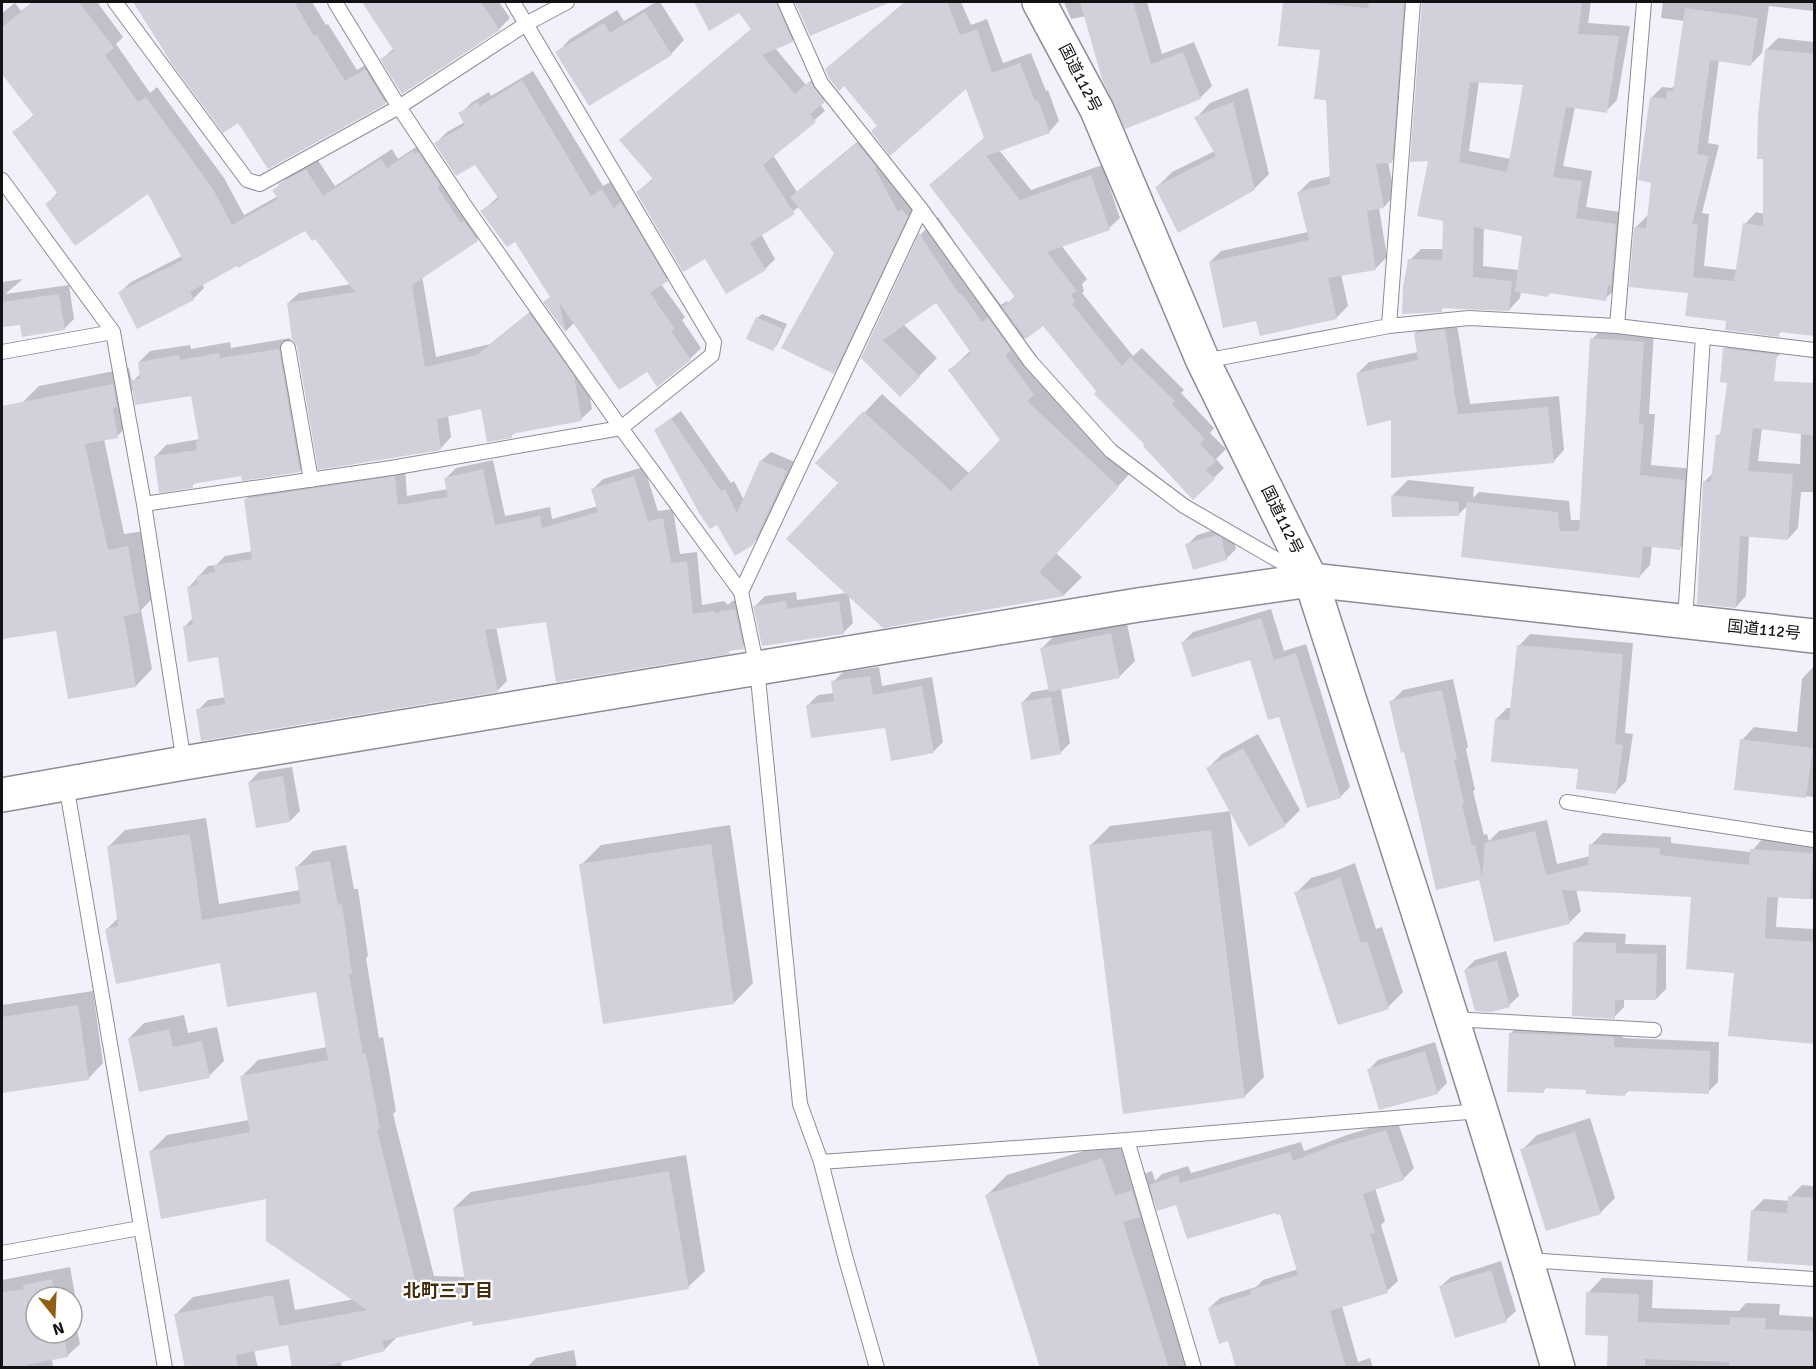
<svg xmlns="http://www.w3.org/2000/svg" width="1816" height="1369" font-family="Signika,'Noto Sans JP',sans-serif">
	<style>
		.shadow { fill: #0003; fill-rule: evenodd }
		.building { fill: #d1d1db; fill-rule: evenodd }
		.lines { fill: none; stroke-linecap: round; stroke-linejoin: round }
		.service-casing { stroke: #8c8c95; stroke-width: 16 }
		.tertiary-casing { stroke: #8c8c95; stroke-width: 36 }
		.trunk-casing { stroke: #8c8c95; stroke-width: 36 }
		.service { stroke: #fff; stroke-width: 14 }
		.tertiary { stroke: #fff; stroke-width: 33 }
		.trunk { stroke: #fff; stroke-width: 33 }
		.labels { text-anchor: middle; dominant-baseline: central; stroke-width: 4.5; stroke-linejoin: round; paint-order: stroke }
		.street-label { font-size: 16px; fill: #121215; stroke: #fff }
		.neighbourhood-label { font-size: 18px; font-weight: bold; fill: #462c0a; stroke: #fff }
	</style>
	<rect width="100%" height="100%" fill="#f1f1fb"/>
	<path class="shadow" d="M33,2H97L123,37L116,44L150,93L157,87L224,178L244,215L278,196L274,190L291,174L317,159L335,186L392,149L398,159L425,141L488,229L477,240L422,276L436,357L490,344L541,303L584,365L592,409L581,419L516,432L511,436L482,408L448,415L451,437L441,448L298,346L288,303L299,293L351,284L315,237L305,229L202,283L204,288L193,299L120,292L131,282L182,256L148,191L47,204L58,192L14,132L35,114L2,72V13L15,3L21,11Z
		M146,2H312L326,25L328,24L357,70L377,58L397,91L386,102L269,167L239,121L139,8Z
		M364,2H499L510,18L499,29L382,59L394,48Z
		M656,2H660L684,40L671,54L557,53L570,39L617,10L624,21Z
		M695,2H790L803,31L792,41L775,48L806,85L821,72L834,91L820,104L825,111L773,155L797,192L869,132L887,155L886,157L918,204L845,360L833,372L836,253L799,207L761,234L775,259L765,269L706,257L638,192L653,178L752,29L739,11L709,29Z
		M795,2H864L866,5L811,34Z
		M905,2H961L971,25L987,19L1003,63L1031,53L1046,91L1048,90L1059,121L1049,132L999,150L1031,190L1102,165L1120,218L1109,228L1061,245L1087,279L1082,284L1084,291L1082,293L1133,356L1142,348L1184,390L1181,393L1214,428L1210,433L1226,449L1216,459L1224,468L1193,498L1098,392L1044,324L1024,339L1051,376L1135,468L1056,553L1082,577L1064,595L883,627L849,596L853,623L843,633L755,606L765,596L796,592L797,600L846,593L840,483L817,463L882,394L969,473L1001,440L950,370L971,350L937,301L903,324L937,358L900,395L863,358L921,234L938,217L978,277L980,276L1001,305L1007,301L1008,303L1016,295L942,175L985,137L966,87L879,126L844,84L826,69Z
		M1064,2H1149H1147L1162,54L1194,42L1212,86L1201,97L1126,127L1086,16L1071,19Z
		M1284,2H1414L1403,150L1391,162H1388L1395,195L1384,207L1379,208L1387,257L1375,269L1341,274L1348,306L1337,317L1258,319L1210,262L1221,251L1308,232L1299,192L1310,181L1331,176L1327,99L1321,48L1280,44Z
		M1426,2H1591L1588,23L1630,26L1617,100L1606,111L1575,107L1563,166L1592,171L1586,207L1627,213L1616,288L1605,299L1551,292L1548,295L1521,292L1520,298L1509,310L1444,307L1441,310L1410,260L1421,249H1444V220L1430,160L1423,13ZM1479,81L1525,83L1511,159L1469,151ZM1484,227L1523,235L1519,270L1483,266Z
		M1663,2H1814V11L1769,6L1762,53L1751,64L1719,59L1708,143L1719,145L1702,213L1709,214L1704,266L1738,270L1745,224L1756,212L1765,214L1767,49L1778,38L1814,42V335L1782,331L1778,335L1727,319L1690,292L1636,227L1647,216H1649L1653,182L1651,98L1662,87L1672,88L1676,84L1685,21L1661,18Z
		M533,71L603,186L614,180L678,269L661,284L685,317L682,320L701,348L690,359L575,322L566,331L545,302L551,296L516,240L482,211L499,196L475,163L436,143L447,132L465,122L460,114L471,103L489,92L491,96Z
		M1248,88L1269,174L1254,189L1157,187L1172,172L1215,151L1196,118L1210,103Z
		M23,279L5,294L69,285L74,319L64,329L22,323L2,326V282Z
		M762,314L787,324L777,345L773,349L757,318Z
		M1456,319L1470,404L1559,396L1564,450L1553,462L1393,419L1357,374L1369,362L1418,352L1415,333L1427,322Z
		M1603,328L1654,331L1649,414H1655L1651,465L1695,469L1691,537L1680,548L1652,545L1650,565L1639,577L1468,505L1458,515H1393V495L1408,480L1474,487L1473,498L1479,492L1569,501L1571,520H1581L1592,339Z
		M290,338L311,459L300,471L242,475L196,482L192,486L155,457L166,445L200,439L193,394L134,389L129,394L134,420L117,436L104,439L124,534L144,531L155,596L141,610L152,669L136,686L58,630L2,638V410L24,406L23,402L39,386L129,368L132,382L141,373L139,362L150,351L190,345L191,349L230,342L231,348Z
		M1734,339L1785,350L1749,380L1814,386V492H1801L1798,528L1788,539L1749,536L1746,596L1736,607L1704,482L1713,473L1718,436L1722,431L1728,389L1724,349ZM1762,427L1801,433L1800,464L1758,461Z
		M681,411L731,483L734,481L744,500L762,460L771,452L795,462L762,534L752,544L718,523L655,431Z
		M493,460L505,516L550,507L552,519L598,506L593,489L603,479L644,467L658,511L673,509L680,554L697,552L702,605L724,601L728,605L732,601L745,599L753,637L743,647L732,649L728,652L547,620L496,627L507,681L497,691L198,710L208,700L226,697L219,655L185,626L193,618L188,588L208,566L216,565L225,556L253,551L246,499L256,489L405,467L407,496L448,489L446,478L456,468Z
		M1227,526L1230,528L1236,549L1226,559L1187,545L1197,535Z
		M1271,609L1284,651L1306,644L1350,787L1340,797L1280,715L1251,658L1183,642L1193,632Z
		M1126,619L1135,661L1120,676L1061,688L1070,743L1060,753L1023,702L1032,692L1050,689L1042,648L1057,633Z
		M1530,634L1633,643L1625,733L1633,734L1626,781L1615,793L1580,768L1496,719L1507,708H1512L1519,646Z
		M1814,666V797L1735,789L1742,740L1754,727L1797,732L1802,679Z
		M879,667L882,686L932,677L943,742L933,752L886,726L808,705L818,695L834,693L833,682L843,672Z
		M1453,679L1468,747L1466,749L1475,790L1473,791L1484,835L1487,834L1489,841L1499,831L1547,820L1557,864L1590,856L1591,845L1603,833L1671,837V843L1751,852L1763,838L1814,841V899L1778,897L1776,927L1814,929V1042L1736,971L1693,895L1576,889L1581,911L1569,923L1480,878L1405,750L1391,702L1403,690Z
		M1258,734L1300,810L1285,825L1230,811L1264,1077L1244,1097L1090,846L1110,826L1231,811L1207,769L1222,754Z
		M292,767L300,811L290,821L249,782L259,772Z
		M206,818L219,904L300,890L296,868L313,851L346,845L354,889H358L368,956L366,958L379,1038L383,1037L396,1111L393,1114L434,1276L466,1277L454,1208L471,1192L686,1155L705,1271L688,1287L473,1319L398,1336L384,1350L341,1360L342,1368H294L290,1343L254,1350L258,1368H201L176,1314L193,1297L289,1279L295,1310L355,1299L267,1197L150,1152L167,1135L249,1120L241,1077L258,1060L327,1047L317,990L107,929L118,918L108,847L125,830Z
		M730,825L753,983L734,1003L581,865L601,845Z
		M1355,863L1376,929L1382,927L1403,992L1388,1007L1296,893L1311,878L1335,871Z
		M1585,932L1626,934L1625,944L1666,945V989L1656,999H1624V1007L1614,1017L1575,942Z
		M1506,951L1519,996L1509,1005L1465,970L1475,960Z
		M93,991L103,1063L88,1079L2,1092V1005Z
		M184,1015L188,1033L217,1027L224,1061L209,1076L129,1038L144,1023Z
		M1520,1024L1624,1028L1623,1038L1719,1042L1718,1082L1708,1092L1630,1090L1625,1094L1588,1089L1547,1087L1543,1091L1510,1034Z
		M1435,1042L1447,1083L1437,1093L1369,1069L1378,1060Z
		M1590,1118L1615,1198L1600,1213L1522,1150L1537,1135Z
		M1397,1120L1414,1168L1403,1179L1375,1188L1385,1221L1381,1225L1398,1281L1387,1291L1342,1306L1358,1362L1370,1358L1373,1368H1238L1230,1339L1209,1308L1220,1298L1256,1287L1263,1280L1298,1269L1281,1212L1155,1199L1145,1210L1195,1368H1041L987,1195L1007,1175L1122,1139L1134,1177L1152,1171L1155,1181L1162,1174L1188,1166L1191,1173L1301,1142L1304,1151L1347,1135Z
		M1802,1185L1814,1186V1265L1752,1211L1764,1199L1790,1201V1197Z
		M1501,1261L1516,1311L1506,1320L1441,1286L1451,1277Z
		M70,1267L76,1300L72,1304V1297H36V1333H72V1306L80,1344L67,1356L52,1359L53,1368H2V1280Z
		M1602,1278L1653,1280L1652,1308L1739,1311L1746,1303L1780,1304L1779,1315L1814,1317V1368H1608L1609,1334L1588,1293Z
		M574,1350L577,1368H526L536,1358Z"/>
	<path class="building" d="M34,2H79L114,48L105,55L138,102L146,97L213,189L232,225L278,199L272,190L279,186L278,184L306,169L323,196L381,159L387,168L413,151L415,154L418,152L440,185L437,187L461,223L464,221L478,241L412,285L425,367L477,355L529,313L574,376L582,421L511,434L512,438L487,442L481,409L437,419L441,450L318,470L297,346L292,340L287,303L355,292L315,239L312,241L305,231L238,268L237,266L190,292L194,300L137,329L118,292L183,260L148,194L75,246L45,204L58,194L12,132L34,116L2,74V27Z
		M133,2H294L314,36L316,34L345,81L365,69L386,104L268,169L238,123L223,133L172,64Z
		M362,2H481L500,30L402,94L380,59L394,51Z
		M694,2H776L793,42L762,55L795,94L810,81L825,102L810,114L816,122L763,165L795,214L750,243L766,270L726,294L705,259L683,272L636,192L653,179L619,140L751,29L739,13L709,31Z
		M795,2H891L810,36Z
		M905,2H947L960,35L977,29L992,73L1020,63L1035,101L1038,100L1050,133L986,156L1020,200L1091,175L1110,230L1047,252L1077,291L1071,294L1075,302L1072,304L1122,366L1130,357L1175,401L1172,404L1205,439L1200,444L1216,461L1206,470L1215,479L1193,500L1143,446L1144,444L1094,394L1096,391L1043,326L1026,339L1002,307L1015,297L929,185L984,138L966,89L890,156L871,131L877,126L844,86L839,91L829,78L825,69Z
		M1080,2H1133L1151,64L1183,52L1201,99L1125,129L1102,79Z
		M1283,2H1304L1368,8L1369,2H1404L1392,163L1376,164L1384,208L1367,211L1376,270L1328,278L1337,319L1260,336L1256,321L1223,328L1209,262L1309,240L1297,192L1330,184L1326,100L1314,99L1320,50L1278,46Z
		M1422,2H1582L1578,34L1619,36L1607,113L1566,107L1553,177L1582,181L1576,218L1616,224L1611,285H1608L1606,301L1549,293L1548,297L1515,292L1522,236L1474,227L1473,277L1512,281L1509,311L1441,308L1442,312L1402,314L1403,287L1408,259L1442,260L1443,221L1417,216L1428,161L1410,162ZM1470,82L1523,85L1507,172L1459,162Z
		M1685,8L1758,18L1751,66L1710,60L1697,154L1709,156L1692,224L1698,225L1693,277L1734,281L1743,223L1763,226V159H1757L1758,116L1765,49L1815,54V336L1779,332V337L1725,330L1726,321L1685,316L1688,293L1629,287L1634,227L1646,228L1651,183L1638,180L1650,97L1666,99L1667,90L1673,91Z
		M645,12L672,55L589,106L555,52L604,23L610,33Z
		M522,80L591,196L602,189L614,208L621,202L668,281L650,293L675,329L671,331L691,360L657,387L647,372L619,390L559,302L566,333L543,302L550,297L515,242L507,247L480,211L499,199L475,165L456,176L434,143L465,125L458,113L478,102L480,106Z
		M1233,102L1255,190L1178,233L1155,187L1216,156L1194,117Z
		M857,143L877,168L875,169L898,212L902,209L908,217L834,374L781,348L834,253L790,197Z
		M919,233L959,294L961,293L982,322L988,318L1011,350L1005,355L1034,395L1027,401L1119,487L1039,572L1065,596L883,628L786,539L838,483L815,463L863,411L951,491L1000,440L948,370L971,353L936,303L883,340L920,377L900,397L861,358Z
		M59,294L65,330L22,337L20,325L2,327V302Z
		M756,317L783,329L773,351L746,339Z
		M1445,329L1458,414L1548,407L1554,463L1391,478V420L1367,426L1356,373L1418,360L1414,333Z
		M1590,338L1644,342L1639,424L1644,425L1640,472V475L1685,480L1680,550L1643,546L1640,578L1461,557L1467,502L1558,512L1560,531H1579Z
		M1723,348L1777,355L1774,381L1815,383V436L1753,428L1748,471L1793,474L1788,540L1740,536L1736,608L1697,604L1703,481L1711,482L1716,435H1720L1727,383L1720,382Z
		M279,349L300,472L242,481L241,476L192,484L193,488L159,493L154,456L197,450L196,441H199L191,396L135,405L131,380L140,379L138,362L179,355L180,360L219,353L220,358Z
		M113,384L117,407L113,408L118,438L85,444L108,550L128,546L140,613L124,616L136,687L68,699L56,631L2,639V406Z
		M671,418L721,491L725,489L737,513L760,460L787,471L753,545L735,556L717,525L710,529L699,513L654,430Z
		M483,469L495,525L540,516L542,528L598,512L591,489L634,476L648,521L663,518L671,563L687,561L693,614L713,611L717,614L720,611L735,609L744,649L729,651V654L556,682L546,622L485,630L498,692L201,741L196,709L225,704L218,657L188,662L183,626L193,625L187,587L198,585L197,576L215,572L213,565L252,559L244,499L395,476L398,505L448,497L444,478Z
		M1391,495L1459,502V516L1392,517Z
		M1216,535L1221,537L1227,560L1193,570L1185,544Z
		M786,601L787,609L839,601L844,634L762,646L753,606Z
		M1261,618L1274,660L1296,653L1341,798L1307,808L1279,717L1268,720L1250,660L1192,677L1181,642Z
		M1111,633L1120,678L1049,692L1040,648Z
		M1517,645L1623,654L1615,744L1623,745L1616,794L1576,789L1578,769L1491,762L1495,719L1509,720Z
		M870,676L873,695L922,686L934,753L891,761L885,728L811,738L806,705L834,701L831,681Z
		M1442,690L1457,760H1454L1464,803L1462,804L1472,846L1475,845L1482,877L1485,843L1535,831L1546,875L1588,865L1589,844L1660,848V855L1749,865L1750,849L1813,853L1810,899L1767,897L1765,938L1815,942V1044L1728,1036L1734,973L1686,969L1691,897L1562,890L1570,924L1494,942L1479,880L1436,890L1404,752L1401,753L1389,701Z
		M1051,697L1061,754L1031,760L1021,702Z
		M1740,739L1813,748L1806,798L1734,790Z
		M1243,748L1286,826L1249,847L1206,768Z
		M283,776L290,822L256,828L248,782Z
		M1211,830L1245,1098L1123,1114L1089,845Z
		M190,834L202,920L301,903L295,867L330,861L338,905L342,904L352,974H349L363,1054L366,1053L380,1129L377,1130L418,1292L467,1294L453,1208L669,1171L689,1289L473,1326L472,1321L382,1341L385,1351L319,1368H292L288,1345L236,1355L238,1368H185L174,1314L273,1295L279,1326L367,1310L266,1241V1199L161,1219L149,1151L250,1132L240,1076L328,1060L316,992L227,1007L220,963L116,984L105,929L118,926L107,846Z
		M711,844L734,1004L603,1024L579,864Z
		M1340,877L1361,943L1367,941L1389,1009L1338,1025L1294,892L1319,886Z
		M1573,942L1616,943V953L1657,954L1656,1000H1615V1019L1572,1016Z
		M1497,960L1510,1007L1492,1012L1475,1011L1464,970Z
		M78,1005L89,1080L2,1093V1017Z
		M169,1029L173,1047L202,1041L210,1078L139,1092L128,1038Z
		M1509,1033L1614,1037V1047L1710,1051L1709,1094L1626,1091L1625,1096L1586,1094V1090L1544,1088V1093L1507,1092Z
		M1425,1051L1438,1094L1379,1110L1367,1069Z
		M1386,1130L1404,1180L1363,1194L1375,1233L1370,1234L1388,1293L1330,1311L1346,1368H1236L1228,1341L1219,1344L1208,1308L1251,1294L1250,1290L1298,1275L1280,1214L1276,1215L1275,1213L1187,1239L1176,1205L1157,1211L1149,1185L1178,1175L1180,1183L1290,1152L1293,1161L1334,1145Z
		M1575,1132L1601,1214L1546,1231L1520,1149Z
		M1102,1158L1115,1196L1132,1190L1140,1217L1123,1222L1169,1368H1040L985,1195Z
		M1788,1196L1815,1198V1266L1747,1261L1751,1210L1787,1213Z
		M1491,1270L1507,1322L1455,1338L1439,1286Z
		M52,1279L56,1297H36V1333H63L68,1357L27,1365V1368H2V1292L24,1289L23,1285Z
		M1586,1292L1639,1294L1638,1322L1730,1325V1317L1766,1318L1765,1329L1815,1331V1367H1729V1362L1645,1359V1368H1607L1608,1336L1585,1335Z"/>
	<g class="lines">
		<defs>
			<path id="service" d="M115,2L247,180L260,184L399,107L526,24L567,2
				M335,2L399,107L467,209L621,428L741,592L757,668L800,1104L821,1162L845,1256L877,1368
				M785,2L821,83L921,209L1030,361L1111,451L1184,506L1300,573
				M2,180L113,332L144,504L184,763
				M1389,326L1413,2
				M1617,326L1644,2
				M288,348L311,480
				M2,352L113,332
				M1204,361L1389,326L1469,318L1617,326L1814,350
				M144,504L391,468L621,428L712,355L714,342L513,2
				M741,592L921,209
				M1685,621L1703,336
				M66,784L165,1368
				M1567,802L1814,840
				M1452,1019L1654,1030
				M1127,1140L1194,1368
				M821,1162L1127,1140L1480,1111
				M2,1253L140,1228
				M1527,1260L1814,1279"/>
			<path id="tertiary" d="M2,795L184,763L1138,605L1311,580C1395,842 1482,1103 1558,1368"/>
			<path id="trunk" d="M1039,2L1097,110L1203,361L1311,580L1814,636"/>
		</defs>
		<use href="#service" class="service-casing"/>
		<use href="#tertiary" class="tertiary-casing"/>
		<use href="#trunk" class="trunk-casing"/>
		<use href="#service" class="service"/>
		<use href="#tertiary" class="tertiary"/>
		<use href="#trunk" class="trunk"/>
	</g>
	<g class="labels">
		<g class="street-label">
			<text transform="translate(1080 78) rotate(63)">国道112号</text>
			<text transform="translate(1282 520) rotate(64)">国道112号</text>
			<text transform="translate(1764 630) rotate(6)">国道112号</text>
		</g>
		<g class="neighbourhood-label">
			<text x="448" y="1291">北町三丁目</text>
		</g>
	</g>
	<rect width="1816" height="1369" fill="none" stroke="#121215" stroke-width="6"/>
	<g transform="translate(54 1315) rotate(162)"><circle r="28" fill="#ffffff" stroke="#a0a0a1" stroke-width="1.5"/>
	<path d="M0-4.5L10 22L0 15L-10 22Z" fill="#925d12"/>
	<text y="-9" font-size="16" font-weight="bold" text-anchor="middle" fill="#121215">N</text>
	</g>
</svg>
